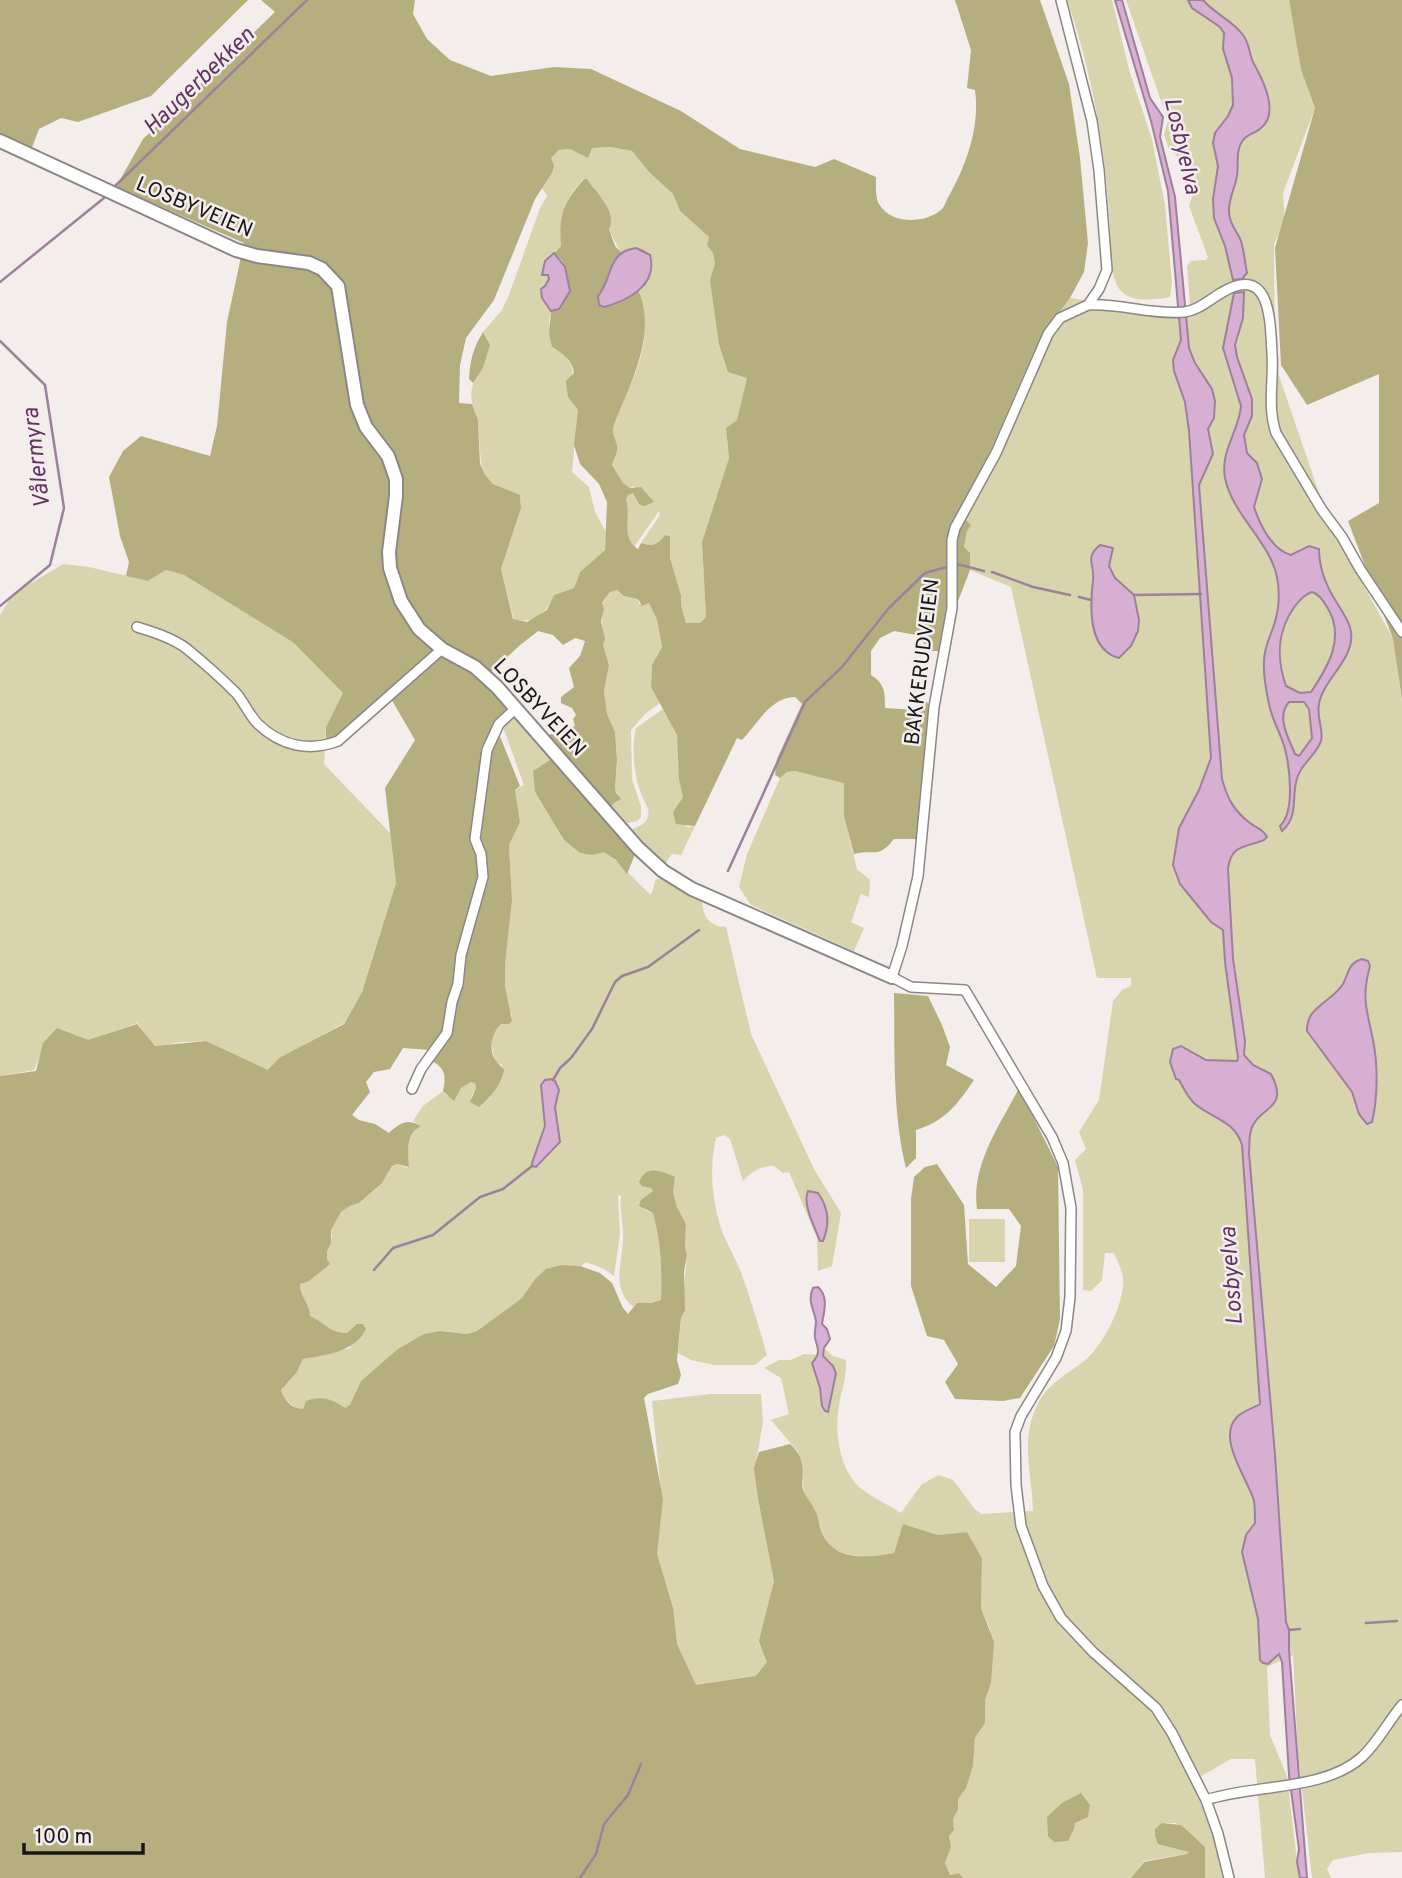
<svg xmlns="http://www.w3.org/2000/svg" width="1402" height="1878" font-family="Overpass,sans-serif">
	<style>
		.green { fill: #d8d4ad }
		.forest { fill: #b5af7f; fill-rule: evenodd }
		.water { fill: #d6afd3; stroke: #9d819a; stroke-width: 2; fill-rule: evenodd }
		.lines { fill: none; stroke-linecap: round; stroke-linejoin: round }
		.stream { stroke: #9d819a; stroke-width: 2.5 }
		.street-casing { stroke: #8c8785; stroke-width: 12 }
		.secondary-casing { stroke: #8c8785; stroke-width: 16 }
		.street { stroke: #fff; stroke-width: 9 }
		.secondary { stroke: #fff; stroke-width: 12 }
		.labels { text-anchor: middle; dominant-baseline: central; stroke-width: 5; stroke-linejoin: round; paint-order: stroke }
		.street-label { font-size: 21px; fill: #181616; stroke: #f3edec }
		.water-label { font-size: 23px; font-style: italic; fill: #643362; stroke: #f3edec }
	</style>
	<rect width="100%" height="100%" fill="#f3edec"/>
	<path class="green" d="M1067,0H1112L1130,73L1152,139L1165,205L1172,283L1170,297C1156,300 1130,303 1120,290C1108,274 1111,245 1110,227C1106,151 1092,71 1067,0Z
		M1126,0H1289L1301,70L1315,108L1283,193L1285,221L1274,244L1275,364L1329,522L1393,639L1402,702V1852L1369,1853L1333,1860L1327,1869L1331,1878H1312L1298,1754L1293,1655L1267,1667L1270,1735L1287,1776L1299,1878H1265L1255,1759H1231L1191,1782C1206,1813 1219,1844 1224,1878H1205V1847L1176,1823H1162L1178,1848L1190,1851L1187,1854L1144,1861L1131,1878H963L959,1873L950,1875L945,1863L951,1847L949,1836L954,1830L953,1819L958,1810V1799L973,1766L975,1738L985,1723V1700L991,1683L990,1629L981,1608L982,1558L967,1532L938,1535L903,1524L894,1553L873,1557H851L832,1548L823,1535L815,1509L805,1496L798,1452L771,1420L789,1414L781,1378L764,1368L779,1360H791L804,1354L818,1355L824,1348L833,1356L846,1360C847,1382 839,1395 838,1414C835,1439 842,1475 863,1490C875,1499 889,1505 901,1513L922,1484L939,1475L953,1480L974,1508L981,1514L1033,1511C1032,1471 1019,1440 1039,1401C1049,1384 1068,1373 1083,1362C1103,1347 1125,1303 1123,1278C1122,1269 1117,1261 1114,1253H1105L1102,1280L1091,1291L1083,1290V1190L1075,1160L1086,1149L1079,1132L1099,1100L1113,1001L1122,990L1131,986V978H1097L1011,587L970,570V554L964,547L967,531L958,512L988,456L1039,340L1070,298L1191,317L1187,266L1191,261L1206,260L1208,257L1189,206L1194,191L1184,162L1169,149L1164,135L1168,121Z
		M610,147L632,151L649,172L673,194L680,211L709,237L708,245L713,253L715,263L710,280L747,378L737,420L726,428L729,458L702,542L706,617L700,623H686L681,605V595L670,558V536L665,535C657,545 653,547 641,543L660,515L659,511L634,547C622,533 632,516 626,499L628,495L633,493L639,504L634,486L630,488L623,483L612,465C614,460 619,451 617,445C615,438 611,433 614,425C623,399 642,366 644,339C646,308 635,278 628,249L621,253C617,244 612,238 609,228C618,211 597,194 587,179H583C564,202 558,215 561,246L550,255L542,275H548L550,278L545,287L546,305L551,311L549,320L552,347C577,363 575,370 568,397L578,410L572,472L589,487L595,512L606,532L605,550L580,572L574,588L554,595C546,614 535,623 514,620L501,569L521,508L520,496L493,484L486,476L481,464L478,420L472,404L471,394L473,383L483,368L487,338L483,332L502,310L509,295L540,208L547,196L542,188L552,173L551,158L559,150L570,149L587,157L592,148Z
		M63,564L89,567L148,581L166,570L184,575L294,643L344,693L326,727L324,764L390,833L396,883L362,992L344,1023L281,1058L268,1072L205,1041L182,1042L154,1047L137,1023L88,1041L59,1030L46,1040L34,1070L0,1076V615L13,594Z
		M617,590L624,596L638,599L639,604L649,603L657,620L662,647L652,665L651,687L660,703L645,714L631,730L632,780L641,806V817L637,821L624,824L610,808L614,803L618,801L615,787L617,761L615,732L607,714L604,691L609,665L603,645L602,604L610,592Z
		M663,709C667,717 674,725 677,734C684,753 679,777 683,797L673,812L687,827L695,826L681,855L672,854L663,867L629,831C635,827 644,826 647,819C651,811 646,805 643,798C634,778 631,749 636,728Z
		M513,715L518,718L554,757L533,771L535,792L564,840L593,855L604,851C621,863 635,881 651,895L656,879H664L702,899C702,915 709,927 726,927L751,1034L814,1169L841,1213L832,1266L818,1271L817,1238L789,1172L783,1173L774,1166C759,1166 753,1171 743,1181L730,1139L724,1135L716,1138C709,1166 712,1201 721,1228C726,1243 735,1257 741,1272C751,1300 759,1327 767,1355L755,1365H715L691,1360L678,1353L687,1255L685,1246L686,1224L677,1207L673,1192L675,1177L651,1188L653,1192L644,1210L653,1213C661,1242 662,1270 661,1300L651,1303H637L633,1307C611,1288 622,1264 623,1240C624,1225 619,1211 621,1196L618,1195L620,1234L614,1276L604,1269L586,1262L581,1266L562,1265L535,1279L522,1298L477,1331L467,1334L440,1331L379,1367L361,1381L351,1405L345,1408L297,1409L284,1398L281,1390L297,1372L303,1359L351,1348L347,1333C330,1333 324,1322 309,1316C310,1302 299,1295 300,1284L327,1259V1250L332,1237L331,1230L341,1212L350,1206L359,1203L382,1183L392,1166L397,1164L407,1168L409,1165C406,1151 408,1134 421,1126L413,1121L423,1106L443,1091L447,1096L471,1082L475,1083L476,1088L471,1097L479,1106C495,1092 500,1086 502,1065L496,1062C491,1048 489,1034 501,1024H509L512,1015L508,1007L505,985V965L512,900L509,845L520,822L515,790L524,785L503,727Z
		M795,771L844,782V817L857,869L870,880L869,897L861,894L851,922L864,928L854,951L751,905L739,887L747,854L780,778L787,772Z
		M969,1219H1005V1262H969Z
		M710,1394H761L763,1422L755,1468L758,1499L774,1580L761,1640L769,1661L758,1676L697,1687L675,1643L656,1555L662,1501L652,1401Z"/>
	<path class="forest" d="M0,0H248L151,96L78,122L61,118L39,129L31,150L0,136Z
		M261,0H415L413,14L427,39L450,60L491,76L554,67L591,69L681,111L740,149L815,167L834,159L876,177C876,184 875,197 879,204C891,225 926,224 942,209C945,206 947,198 950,194C967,163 980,126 975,90L967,88L971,50L955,0H1040L1069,84L1080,158L1088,243L1084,272L1070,298L1039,340L988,456L958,512L971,525L967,531L964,547L970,553V570L939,651H931L916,635L894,631L880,638L871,651V675C885,684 885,692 885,708L917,710L922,701L927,702L931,711L927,729L916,839H894C878,859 875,849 854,854L844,817V783L795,771L787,772L780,778L775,775L777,759L802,704L795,697C771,697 757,724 742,740L737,738L695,826L676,824L673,812L683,797L679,779L677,735L651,687L652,665L662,647L657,620L649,603L642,606L638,599L624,596L617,590L610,592L602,603L604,609L601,621L605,639L603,645L609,665L604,691L607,714L615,732L617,761L615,787L616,793L621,799L614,803L610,808L546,736L575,726L573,719L576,715L572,708L561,703V697L574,687L569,668L580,656L585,641L575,638L563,645L553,635L538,631L519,646L481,681L509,710L495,724L520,786L515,790L520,822L509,845L512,900L505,965V986L512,1021L509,1024H501C492,1032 487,1051 497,1062C499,1065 502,1067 504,1070C501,1086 491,1096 479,1107L470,1102L476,1088L475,1083L471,1082L461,1088L454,1101L443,1091C446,1076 446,1069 432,1061L430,1050L403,1048L390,1069L374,1072L366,1082L370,1092L352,1115L359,1120L375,1124L389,1133C400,1123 407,1118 421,1126C405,1135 408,1152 409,1167L397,1164L392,1166L382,1183L359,1203L350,1206L341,1212L331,1230V1243L327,1251V1259L330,1264L309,1281L300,1284C299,1295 310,1303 310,1316C324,1322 330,1333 347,1333L357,1324H363L366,1329C355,1352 326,1355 303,1359L297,1372L281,1390C284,1400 292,1409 303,1409L306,1401C321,1395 333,1399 345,1408L350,1405L361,1381L398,1349L424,1334L440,1331L467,1334L477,1331L522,1298L535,1279L546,1269L562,1265L580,1266L600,1273L612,1283L623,1308L628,1314L637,1303H651L661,1300C662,1270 661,1242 653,1213L639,1206L641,1200L653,1191L651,1188L642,1186L639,1182C647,1164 660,1171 675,1177L673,1192L677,1207L686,1224L685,1246L687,1255L684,1272L685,1310L681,1318L677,1360L681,1375L678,1384L648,1394L644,1398L663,1499L657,1554L673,1608L677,1644L696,1685L756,1676L767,1662L759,1641L774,1581L758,1499L754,1468L759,1452L790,1444C804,1457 803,1467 802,1483C802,1495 812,1502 816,1512C819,1519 819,1526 822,1533C835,1562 868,1558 894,1553L903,1524L938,1535L967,1532L982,1558L981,1608L994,1642L991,1683L985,1700V1723L975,1738L973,1766L966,1788L958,1799V1810L953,1819L954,1830L949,1836L951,1847L945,1863L950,1875L959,1873L963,1878H0V1076L36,1071L43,1043L57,1028L88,1040L137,1024L155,1046L206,1041L268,1070L279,1058L344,1024L362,992L396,883L385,788L415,740L390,697L326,746V727L343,693L294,643L184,575L166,570L148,581L126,576L129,562L120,536L109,477L123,451L141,436L210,456L217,426L227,322L244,243L116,187L143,139L275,12ZM610,147L632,151L649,172L673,194L680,211L709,237L707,245L713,253L715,263L710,280L719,344L728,372L747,378L737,420L726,428L729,458L702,542L706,617L700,623H686L681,605V595L670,558V536L665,535C657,545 653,547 641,543L638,549C620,538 632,516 626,499L628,495L633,493L639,504L644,506L654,502L641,487L630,488L623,483L612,465C614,459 619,451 617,445C615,437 611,433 614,425C630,384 658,334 638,290C658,270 656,237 621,252L615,246L609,229C618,211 597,194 587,179H584C564,202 558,215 561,246L554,253C575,269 567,289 559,309L551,311L549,334L552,347C562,353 573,361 574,373L566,381L568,397L578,410L574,445L580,464L599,484L607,502L605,550L580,572L574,588L554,595L547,610L527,622L513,619L501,569L521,508L520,495L493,484L486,476L480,464L478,420L472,404L459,403L460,365L466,338L494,300L535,199L552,173L554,166L551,158L559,150L570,149L588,158L592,148Z
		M1289,0H1402V700L1393,639L1348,521L1379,503V374L1307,405L1281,365L1275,248L1315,108L1301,70Z
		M483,332L490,345L483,368L473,383L469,379C470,361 473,348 483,332Z
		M554,757L636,852L627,874L616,860L604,852L593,855L580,853L564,840L535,792L533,771Z
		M894,993L928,996L942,1025L950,1047L946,1065L974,1080C957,1105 945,1121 916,1130V1158L906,1168C892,1111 895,1050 894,993Z
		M1019,1088L1058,1167L1060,1319L1054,1346L1020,1398L1003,1401L955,1399L945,1382L958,1364L944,1340L927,1336L911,1286V1199L914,1177L925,1167L937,1164L964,1205L968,1264L996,1287L1016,1266L1021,1226L1009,1209H977C971,1165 999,1127 1019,1088Z
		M1081,1793L1090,1805L1088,1817L1075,1823L1074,1829L1068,1841L1054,1842L1048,1836L1047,1817L1062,1803Z
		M1162,1823L1181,1825L1205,1847V1878H1131L1144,1862L1187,1854L1189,1852L1158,1844L1155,1836V1829Z"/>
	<path class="water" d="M1115,0H1122L1150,98L1163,117L1160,137L1175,197L1189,348L1195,363L1212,389L1215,401L1214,418L1208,429L1213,454L1199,485L1222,779C1227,798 1234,811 1250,823C1256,828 1263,829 1267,837L1264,840C1243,848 1231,845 1228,869L1233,959L1245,1041L1244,1055L1253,1065L1271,1074C1289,1108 1263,1106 1253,1125C1248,1134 1250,1143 1249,1153L1275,1455L1286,1622L1289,1630V1650L1307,1878H1300L1297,1862L1299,1849L1289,1775L1282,1662L1279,1654L1268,1664L1263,1663L1260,1660L1258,1619L1242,1552L1246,1535L1255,1523C1255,1516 1255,1508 1254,1501C1248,1479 1217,1440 1236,1418C1242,1411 1252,1409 1260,1404L1242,1145C1234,1120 1213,1119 1195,1104C1188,1098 1184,1089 1179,1080L1176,1079L1170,1062L1173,1049L1181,1046L1206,1060L1237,1061L1238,1058L1225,962L1223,930L1211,922L1180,884L1173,865L1179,828L1199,790L1211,758L1189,431L1185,402L1174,371L1173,360L1181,340L1168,191L1151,121Z
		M1188,0H1203C1215,14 1232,20 1243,35C1250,44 1249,55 1254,64C1263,80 1280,113 1261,128C1256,133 1248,134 1243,140C1235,151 1239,164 1237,176C1235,188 1228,200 1229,212C1229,224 1237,231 1241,241C1244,251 1245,263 1247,273L1242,279L1233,280L1225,246L1214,218L1213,199L1218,166L1213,143L1215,133L1228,116L1233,105L1232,78L1223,49L1224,33L1220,27L1192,8Z
		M636,248L650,255C658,285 629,300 604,307L599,305L598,296C613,279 606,252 636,248Z
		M554,253L565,267L570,291L559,309L551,311L542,298L541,289L545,286L549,279L548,275H542L545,261Z
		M1244,292L1243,318L1235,345L1237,357L1252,399V416L1244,435L1247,453L1257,463L1262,479L1254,507C1260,525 1272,550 1291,555L1309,546L1319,549C1319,569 1326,586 1337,603C1342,612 1350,621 1351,632C1355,659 1323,679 1319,704C1316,717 1324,729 1321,741C1316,756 1299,765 1296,782C1292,801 1298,817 1282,831L1280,826C1295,812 1290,769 1285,749C1281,734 1272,720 1269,704C1266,690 1263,675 1264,661C1264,648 1270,637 1274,625C1279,610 1280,593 1277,577C1269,540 1233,516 1225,478C1220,451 1239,431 1241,406L1223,348L1234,293ZM1312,592C1319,594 1323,600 1327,607C1346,637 1328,667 1311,692L1300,693L1286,686C1276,657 1277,631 1295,606C1301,599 1304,595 1312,592ZM1289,702H1304L1309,709L1312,738L1299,756L1295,754C1288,737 1276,717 1289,702Z
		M1100,545L1113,548L1109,566L1115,578L1134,595L1139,620L1138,631L1131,646L1119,658C1087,650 1090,605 1093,580C1095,564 1084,558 1100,545Z
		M1362,959L1368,961L1370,966C1361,998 1367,1010 1373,1040C1378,1065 1378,1097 1372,1122L1367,1124L1359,1114L1352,1092L1307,1031C1307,1025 1308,1020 1311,1015C1319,1003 1335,997 1343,984C1349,973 1348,963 1362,959Z
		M552,1079L555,1081L559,1090L555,1107L560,1142L536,1167L532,1166V1163L545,1126L541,1085L545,1080Z
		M808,1191L818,1193C829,1208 830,1224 823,1241H820C815,1228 802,1204 808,1191Z
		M818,1287C829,1297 824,1311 822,1324L827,1329L830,1339L824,1348L823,1356L833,1366L836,1373L828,1412L825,1411L822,1406L820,1388L812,1363C821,1353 818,1349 815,1338C814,1333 816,1327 816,1321C814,1309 807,1301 813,1288Z"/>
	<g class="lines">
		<path class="stream" d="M114,187L307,0
			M0,282L104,198
			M0,341L45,385L64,508L50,565L0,606
			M992,572L1033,587L1070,595
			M1134,595L1201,594
			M1079,597L1091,600
			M728,871L805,702L842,667L888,609L925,573L957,564L984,571
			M553,1080L560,1068L571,1058L592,1029L615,982L622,976L648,967L699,930
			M374,1270L393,1248L433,1235L480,1197L503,1189L532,1166
			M1366,1623L1397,1621
			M1289,1630L1300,1629
			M580,1878L596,1854L604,1824L628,1795L641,1764"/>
		<defs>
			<path id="street" d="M1061,0L1092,121L1099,170L1107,270L1099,289L1088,305L1060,318L1048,334L996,453L955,528L952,540V608L934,707L918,876L902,946L892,977L911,987L965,990L1052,1137L1063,1163L1071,1208L1070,1297L1066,1331L1056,1358L1021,1416L1015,1432L1016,1485L1021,1526L1043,1586L1061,1618L1093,1652L1156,1708L1172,1733L1206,1800L1218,1834L1229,1878
				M1088,305C1120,303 1151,315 1184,312C1199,310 1209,300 1221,293C1271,263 1270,320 1272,353C1274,380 1267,407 1276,433L1322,510L1342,537L1360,569L1402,632
				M137,627C153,632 173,638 187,649C203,662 221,678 236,693C244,702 249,715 258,724C281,746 309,752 338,741L442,649
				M412,1089L421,1069L447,1033L452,1002L458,984L461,955L483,877L481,854L475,839L487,750L499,724L516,708
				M1206,1800C1254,1784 1325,1791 1362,1757C1378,1742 1388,1722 1402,1705"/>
			<path id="secondary" d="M0,141L236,250L257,256L309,263L322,269L338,286L357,405L366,427L388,456L396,479V496L389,552L390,568L401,601L419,629L442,649L475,667L497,687L638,848L663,871L692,889L892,977"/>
		</defs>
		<use href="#street" class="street-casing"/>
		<use href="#secondary" class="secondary-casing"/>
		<use href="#street" class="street"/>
		<use href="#secondary" class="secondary"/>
	</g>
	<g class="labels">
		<g class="street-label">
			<text transform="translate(194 208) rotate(23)">LOSBYVEIEN</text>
			<text transform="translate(923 662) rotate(-83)">BAKKERUDVEIEN</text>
			<text transform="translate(539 708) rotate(47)">LOSBYVEIEN</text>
		</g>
		<g class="water-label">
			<text transform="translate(200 82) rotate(-44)">Haugerbekken</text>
			<text transform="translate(1181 146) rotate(77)">Losbyelva</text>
			<text transform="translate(38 458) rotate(-97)">Vålermyra</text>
			<text transform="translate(1233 1276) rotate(-94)">Losbyelva</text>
		</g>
	</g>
	<path d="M24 1843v10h119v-10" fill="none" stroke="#181616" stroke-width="3.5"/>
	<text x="35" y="1843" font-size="21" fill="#181616" stroke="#f3edec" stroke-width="5" paint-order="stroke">100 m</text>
</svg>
